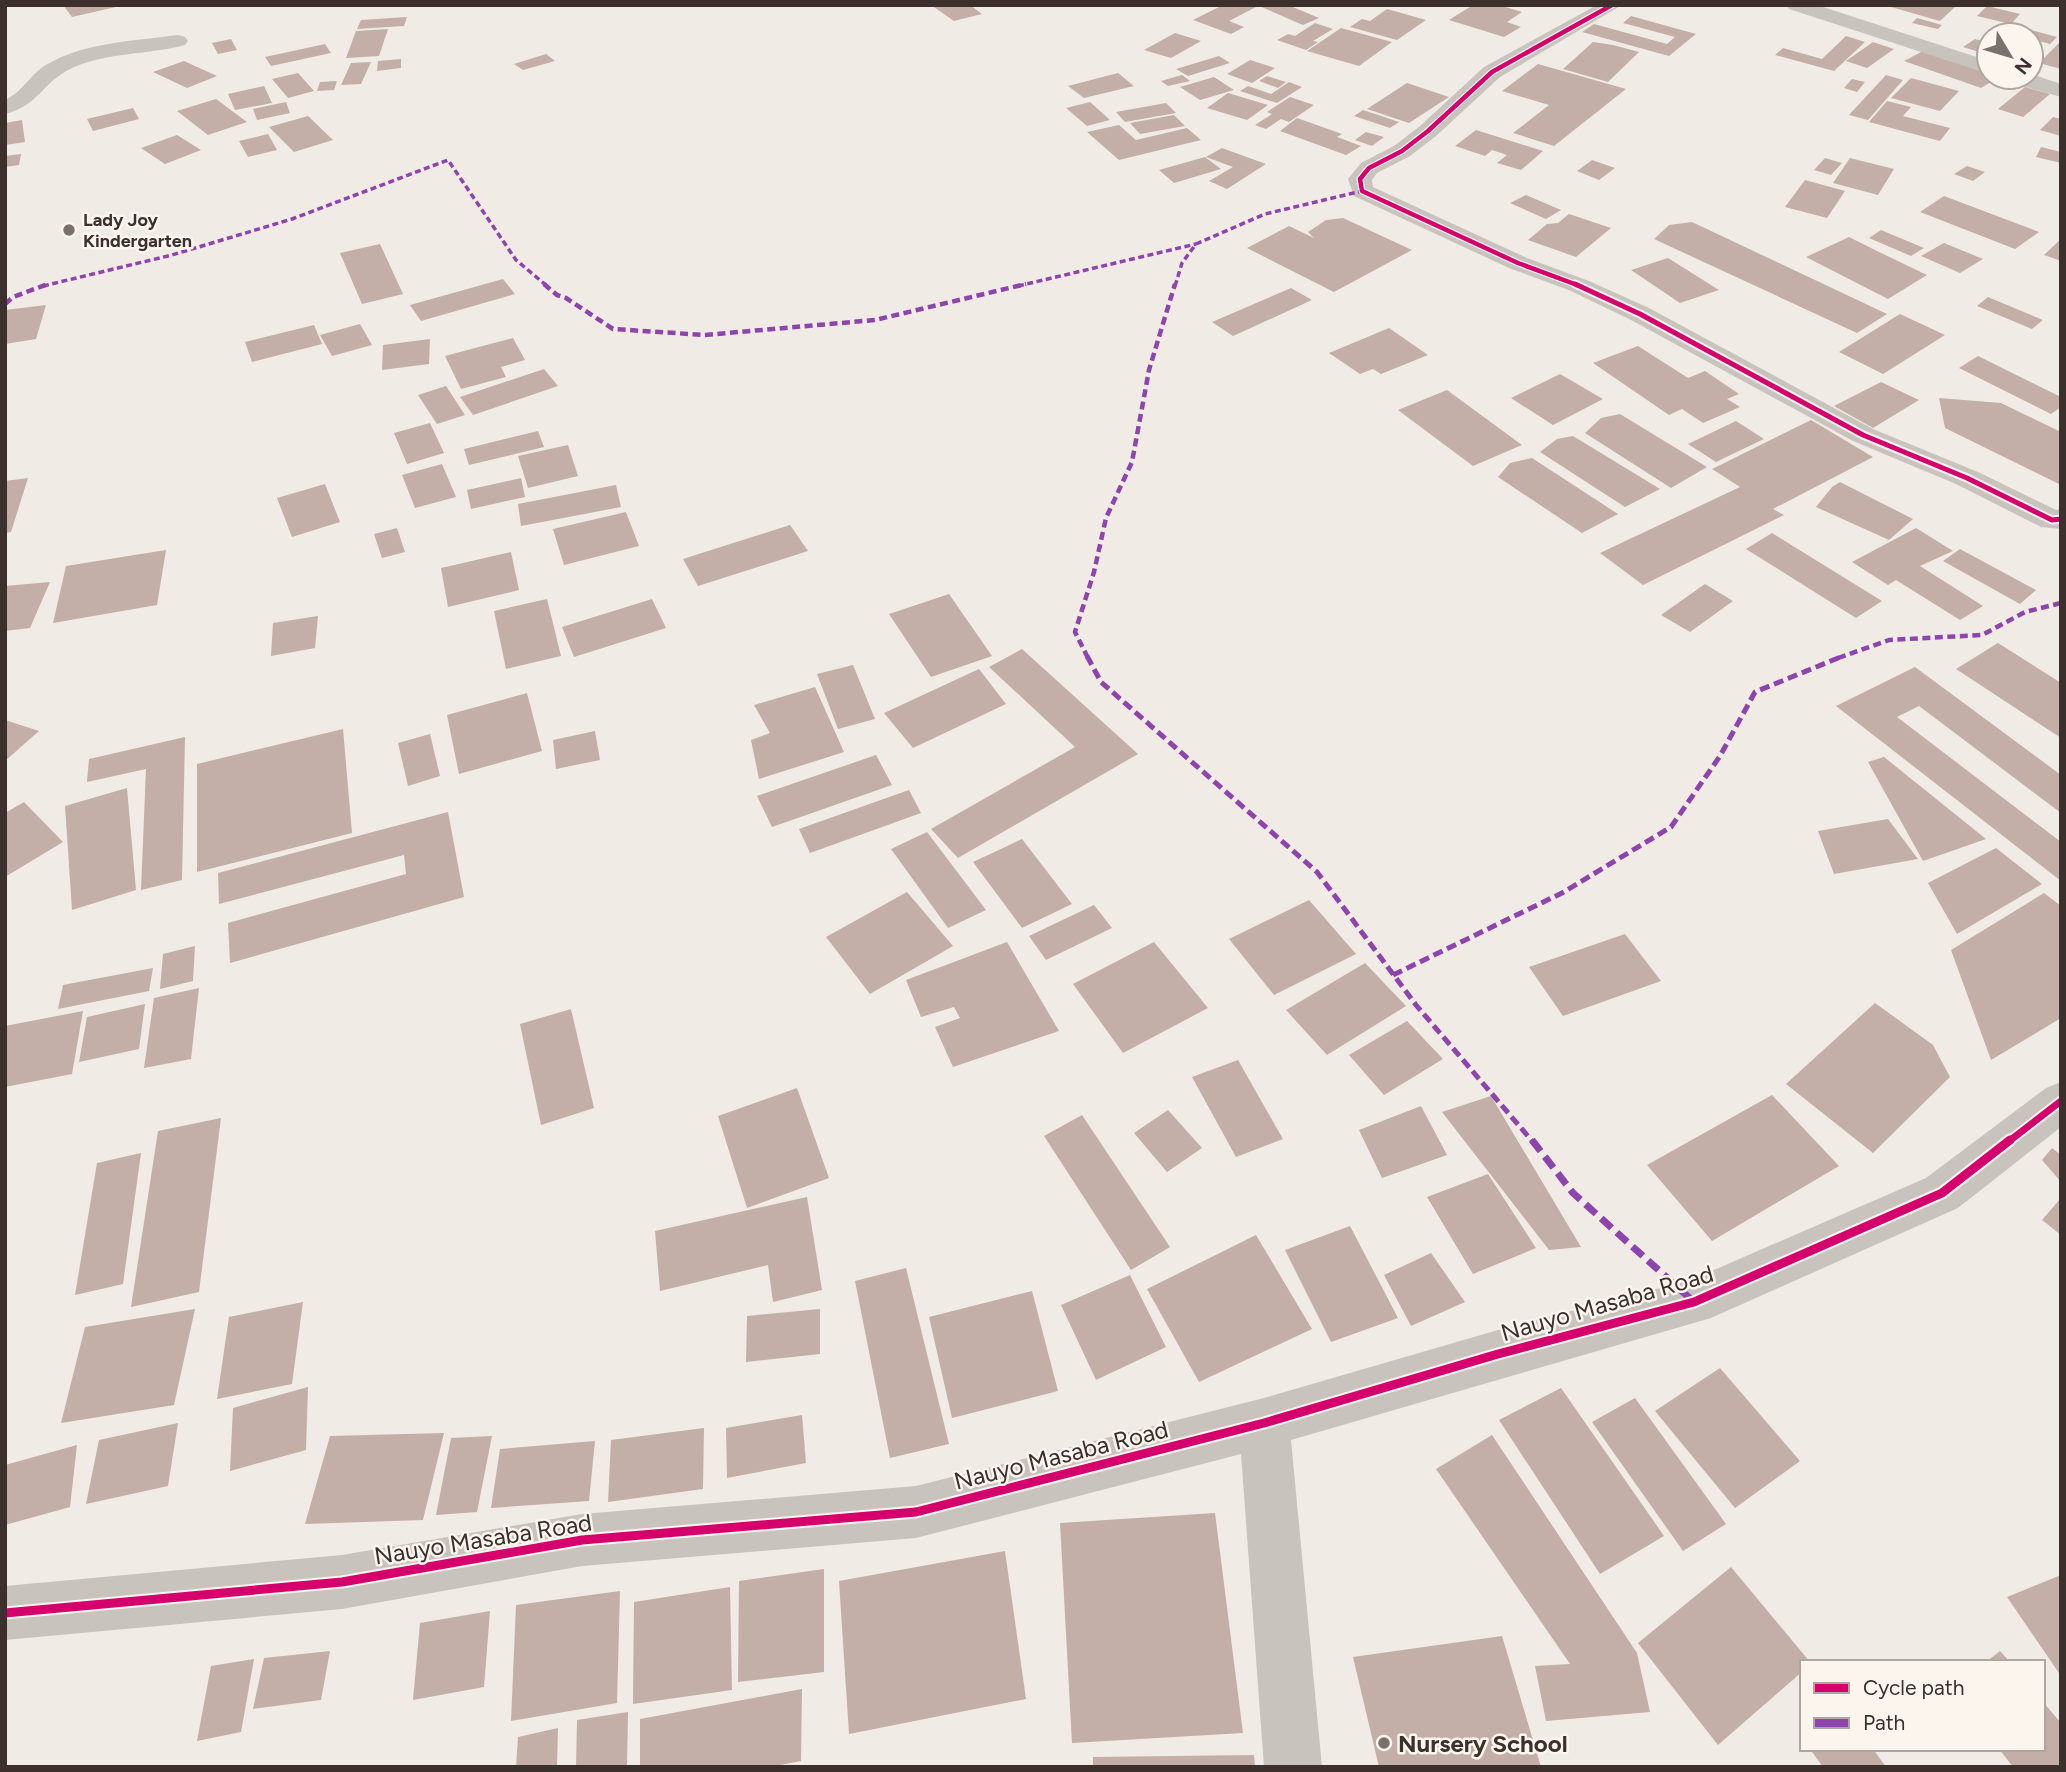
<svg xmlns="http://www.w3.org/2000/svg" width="2066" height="1772" font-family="Figtree,sans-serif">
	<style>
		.building { fill: #c3afa7 }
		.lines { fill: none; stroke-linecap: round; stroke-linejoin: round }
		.street { fill: #c9c3be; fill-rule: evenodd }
		.quiet-far3 { stroke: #8e44ad; stroke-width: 3.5; stroke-dasharray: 6 3.5; stroke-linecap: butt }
		.quiet-far2 { stroke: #8e44ad; stroke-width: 4.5; stroke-dasharray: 8 4.5; stroke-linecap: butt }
		.quiet-far1 { stroke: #8e44ad; stroke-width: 5; stroke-dasharray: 10 5; stroke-linecap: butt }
		.quiet { stroke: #8e44ad; stroke-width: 7; stroke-dasharray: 14 7; stroke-linecap: butt }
		.cycleway-far3-casing { stroke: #fbf5ee; stroke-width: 7 }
		.cycleway-far2-casing { stroke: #fbf5ee; stroke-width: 9 }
		.cycleway-far1-casing { stroke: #fbf5ee; stroke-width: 11 }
		.cycleway-casing { stroke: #fbf5ee; stroke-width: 13 }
		.cycleway-far3 { stroke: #d6006c; stroke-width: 4.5 }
		.cycleway-far2 { stroke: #d6006c; stroke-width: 5 }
		.cycleway-far1 { stroke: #d6006c; stroke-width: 7 }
		.cycleway { stroke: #d6006c; stroke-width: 9 }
		.poi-dot { fill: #7a716c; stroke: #fbf5ee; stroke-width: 2.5 }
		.labels { text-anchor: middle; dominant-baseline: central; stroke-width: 5; stroke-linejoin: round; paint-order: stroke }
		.far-poi-label { font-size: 18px; font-weight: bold; fill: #3b302b; stroke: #fbf5ee; text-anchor: start }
		.near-street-label { font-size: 24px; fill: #3b302b; stroke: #fbf5ee }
		.near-poi-label { font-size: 24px; font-weight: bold; fill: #3b302b; stroke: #fbf5ee; text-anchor: start }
	</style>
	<rect width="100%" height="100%" fill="#f0ebe5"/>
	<path class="building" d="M63,5H120V6L72,17Z
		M931,5H970L982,14L954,21Z
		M1223,5L1256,7L1229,21L1244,27L1231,34L1193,20Z
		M1257,5H1288L1319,18L1303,25Z
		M1473,5H1499L1522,12L1507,22L1521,27L1504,37L1449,20Z
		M1884,5H1957L1940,21Z
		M1987,6L2020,14L2011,24L1977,16Z
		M1387,9L1426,20L1397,40L1350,27L1362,19L1370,21Z
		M1631,16L1696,34L1669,56L1582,32L1594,24L1667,44L1675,37L1623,23Z
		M407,17L404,26L357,29L361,20Z
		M1917,18L1942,25L1938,29L1912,23Z
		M1315,23L1333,29L1313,41L1318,42L1306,50L1277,40L1288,34L1295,36Z
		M1341,28L1392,42L1359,66L1307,51Z
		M2024,28L2057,37L2050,44L2031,39V35H2017Z
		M388,29L379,56L346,58L356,31Z
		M1175,33L1201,41L1171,58L1144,50Z
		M1846,36L1865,42L1834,71L1775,55L1783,48L1822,59Z
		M231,39L237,50L218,54L212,43Z
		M1975,39L1989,43V55L1963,47Z
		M1593,42L1613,45L1639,52L1608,82L1563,69Z
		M1873,42L1894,49L1867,68L1846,61Z
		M2059,43L2061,69L2039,63Z
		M325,44L331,53L271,66L265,57Z
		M1925,50L1989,72V77H1999L1981,88L1904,61Z
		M546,54L555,61L523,70L514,64Z
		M1219,56L1230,63L1188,76L1176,69Z
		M401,59V68L377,71L378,61Z
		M1250,60L1275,68L1252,83L1227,74Z
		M184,61L217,76L187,88L153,72Z
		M371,62L361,84L341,85L351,63Z
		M1538,64L1626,89L1554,146L1513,133L1549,105L1502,91Z
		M298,73L314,91L288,98L272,79Z
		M1118,73L1134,86L1084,98L1068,86Z
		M1182,75L1190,81L1168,86L1161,81Z
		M1886,75L1903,80L1868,120L1849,115Z
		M1267,76L1286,82L1278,88L1259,81Z
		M1214,77L1234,90L1200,100L1180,87Z
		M1911,78L1959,91L1940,111L1891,98Z
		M1852,79L1865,82L1857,92L1844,88Z
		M337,81L334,90L317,91L320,82Z
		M1289,82L1302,87L1277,103L1240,91L1248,86L1271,94Z
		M1407,83L1449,97L1409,123L1367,109Z
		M264,86L272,103L235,110L228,94Z
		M2025,87L2050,94L2023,117L1998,109Z
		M1228,93L1268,105L1247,120L1207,108Z
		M1290,97L1314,105L1289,122L1281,119L1266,129L1255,125L1272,114L1267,112Z
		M216,99L247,122L208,135L177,111Z
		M1887,101L1911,107L1903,116L1950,128L1940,141L1869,122Z
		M286,102L290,113L257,120L253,109Z
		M1090,102L1110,120L1087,126L1066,108Z
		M1166,103L1176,113L1125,122L1116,112Z
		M133,108L139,119L93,131L87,119Z
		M1363,110L1399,122L1390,128L1354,116Z
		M1174,115L1185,126L1140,134L1130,123Z
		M308,116L333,140L294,152L269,127Z
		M2053,117L2061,119V136L2040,130Z
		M1297,118L1342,134L1337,137L1361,146L1346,155L1280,131Z
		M22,120L25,142L5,145V123Z
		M1119,125L1136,140L1187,128L1201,140L1119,160L1087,132Z
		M1476,130L1543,151L1521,170L1497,163L1507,155L1492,150L1485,156L1455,146Z
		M1366,132L1384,137L1372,146L1355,140Z
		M268,134L277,150L248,157L239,141Z
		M177,135L201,150L165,164L141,148Z
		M2041,147L2061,152V163L2036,157Z
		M1222,148L1266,164L1227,189L1209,181L1233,167L1206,157Z
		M21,154L19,165L5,167V156Z
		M1205,157L1221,169L1174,183L1159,170Z
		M1825,158L1842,163L1831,175L1814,170Z
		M1850,158L1894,169L1878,195L1833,183Z
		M1592,160L1615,168L1599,180L1577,171Z
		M1967,166L1985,172L1973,181L1954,174Z
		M1805,180L1845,191L1827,218L1785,207Z
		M1526,195L1561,210L1546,219L1510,203Z
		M1944,196L2039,232L2015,249L1920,212Z
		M1569,214L1611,228L1576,257L1528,240L1547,224L1558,223Z
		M1343,218L1412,250L1334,292L1247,248L1289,226L1314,238L1308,232L1326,220Z
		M1692,222L1887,314L1857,333L1654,239L1669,225Z
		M1881,230L1924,248L1911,256L1869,238Z
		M1849,237L1877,251L1927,275L1888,299L1806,257Z
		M2061,239V261L2044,255Z
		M1944,243L1983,259L1960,273L1921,256Z
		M380,244L403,294L362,304L340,253Z
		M1668,258L1719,290L1680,303L1631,270Z
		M503,279L515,294L421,321L410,305Z
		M1291,288L1312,300L1233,336L1212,322Z
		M1988,297L2043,320L2032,329L1977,306Z
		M46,305L36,339L5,344V310Z
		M1900,314L1945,335L1883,374L1839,352Z
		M360,324L372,345L332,356L320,335Z
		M314,325L322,344L252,362L245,342Z
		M1389,328L1428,355L1381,374L1373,369L1360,374L1329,353Z
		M513,338L525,360L501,367L506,377L461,389L445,356Z
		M430,339L429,364L382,370L383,345Z
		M1638,346L1688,378L1705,371L1739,394L1727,399L1740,407L1703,423L1682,409L1669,415L1593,363Z
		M1978,356L2061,397V407L2051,414L1959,368Z
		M544,369L558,386L473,415L460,397Z
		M1560,374L1603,399L1553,425L1511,398Z
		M1881,382L1919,400L1873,428L1834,406Z
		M446,386L465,415L437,424L418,395Z
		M1447,390L1522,445L1473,466L1398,410Z
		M1939,398L2001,403L2061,432V485L1945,428Z
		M1620,414L1707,467L1671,488L1585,433L1601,418Z
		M1811,420L1873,457L1773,509L1784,515L1643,585L1600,553L1740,487L1712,469Z
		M1736,421L1764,439L1716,462L1688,444Z
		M430,423L444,453L407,464L394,433Z
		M538,431L544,447L469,465L464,449Z
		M1573,436L1660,489L1625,507L1540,452L1557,439Z
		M568,445L578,476L528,488L518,456Z
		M1532,458L1618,514L1582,533L1498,477L1510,463Z
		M442,464L456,497L415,508L402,475Z
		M28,478L11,532L5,533V481Z
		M521,478L525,497L471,509L467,490Z
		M1840,482L1913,519L1889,540L1816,507L1832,487Z
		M325,484L340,522L292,537L277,498Z
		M616,485L621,507L521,526L518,504Z
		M626,512L639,546L564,565L553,529Z
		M790,525L808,551L698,586L683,559Z
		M397,528L405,552L382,558L374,534Z
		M1916,528L1953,551L1920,566L1983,606L1960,620L1896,580L1888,585L1852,562Z
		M1772,533L1882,601L1856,618L1746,549Z
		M1960,549L2036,590L2020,604L1943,561Z
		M166,550L157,605L53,623L66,566Z
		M511,552L519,590L448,607L441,568Z
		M50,582L30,628L5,631V586Z
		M1705,584L1733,601L1690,632L1661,615Z
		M949,594L992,656L931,677L889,614Z
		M547,599L561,656L506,669L494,611Z
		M652,599L666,628L574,657L562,627Z
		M318,616L315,648L271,656L273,623Z
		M1998,643L2061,683V738L1956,669Z
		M1022,649L1138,754L958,858L931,829L1075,747L989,667Z
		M853,665L875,719L838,729L817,674Z
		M1915,667L2061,775V813L1919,706L1897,717L2061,842V881L1836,706Z
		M979,669L1006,704L913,748L884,713Z
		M815,687L844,752L759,779L751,740L770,733L754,705Z
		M527,693L542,751L459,774L447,715Z
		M5,720L39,731L5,761Z
		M343,729L352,833L197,872V764Z
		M595,731L600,760L556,769L553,740Z
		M430,734L440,776L408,786L398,743Z
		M185,737L182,880L141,890L146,769L87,782L89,759Z
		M876,755L892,785L772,827L757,796Z
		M1884,757L1986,839L1923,861L1868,762Z
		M127,788L136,890L72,910L65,806Z
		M909,790L921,813L810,853L799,829Z
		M24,802L63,842L5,877V813Z
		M448,812L464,897L230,963L228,923L406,874L404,855L219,904L218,873Z
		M1888,819L1918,859L1834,874L1818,831Z
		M927,832L986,910L948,928L891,849Z
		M1022,839L1072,904L1022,928L973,862Z
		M1996,848L2042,884L1957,934L1928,883Z
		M907,892L953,946L870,994L826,937Z
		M2044,893L2061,906V1018L1991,1060L1951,950Z
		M1309,900L1356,954L1274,995L1229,939Z
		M1094,905L1112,928L1046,960L1029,936Z
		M1625,934L1661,981L1563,1016L1529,967Z
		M1007,942L1059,1031L953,1067L935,1027L960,1018L954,1007L921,1017L906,980Z
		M1154,942L1208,1008L1123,1053L1073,984Z
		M195,946L193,981L160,989L163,954Z
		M1365,963L1406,1006L1327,1055L1286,1010Z
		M153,968L149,991L58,1009L63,985Z
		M199,988L191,1059L144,1068L154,998Z
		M1875,1003L1933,1045L1950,1077L1873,1153L1786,1084Z
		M145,1004L139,1049L79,1062L87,1017Z
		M571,1009L594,1108L541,1125L520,1024Z
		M83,1011L72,1074L5,1087V1026Z
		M1407,1021L1443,1059L1384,1095L1349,1055Z
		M1238,1060L1283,1139L1236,1157L1192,1077Z
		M797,1088L829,1178L747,1208L718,1116Z
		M1772,1095L1839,1166L1712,1241L1647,1165Z
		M1491,1096L1581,1247L1549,1250L1442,1112Z
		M1421,1106L1447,1155L1382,1178L1359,1130Z
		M1168,1110L1202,1148L1167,1172L1134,1133Z
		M1082,1115L1170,1247L1131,1270L1044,1136Z
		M221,1118L199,1292L131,1307L158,1131Z
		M2052,1148L2061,1155V1182L2042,1160Z
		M141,1153L123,1284L75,1295L97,1163Z
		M1488,1174L1536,1248L1473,1274L1427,1197Z
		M807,1197L822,1290L773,1302L768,1265L660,1291L655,1231Z
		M2061,1198V1235L2042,1220Z
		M1350,1226L1398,1318L1331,1342L1285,1250Z
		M1256,1235L1312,1329L1199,1382L1147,1289Z
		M1431,1253L1465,1302L1411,1326L1384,1275Z
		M906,1268L949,1444L890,1458L855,1281Z
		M1130,1275L1166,1347L1096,1380L1061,1305Z
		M1032,1291L1058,1391L952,1418L929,1317Z
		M303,1302L292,1384L217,1399L229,1317Z
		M195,1309L174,1405L61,1423L85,1327Z
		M820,1309V1354L746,1362L747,1316Z
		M1720,1368L1800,1461L1735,1508L1655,1411Z
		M308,1387L306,1450L230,1471L233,1408Z
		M1561,1388L1664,1536L1600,1574L1499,1420Z
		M1635,1398L1726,1524L1683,1551L1592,1422Z
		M802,1415L806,1463L727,1478L726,1428Z
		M178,1423L168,1486L86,1504L99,1440Z
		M704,1428L703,1489L608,1502L611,1440Z
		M444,1433L423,1520L305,1524L330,1436Z
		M1492,1435L1637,1653L1650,1712L1546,1721L1535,1666L1570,1664L1436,1469Z
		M492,1436L477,1512L436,1515L451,1438Z
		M595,1441L589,1501L491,1508L500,1449Z
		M77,1445L70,1507L5,1525V1465Z
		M1215,1513L1243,1733L1072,1743L1060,1523Z
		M1005,1551L1026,1699L849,1734L839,1581Z
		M1731,1567L1810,1662H1802V1672L1718,1745L1638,1643Z
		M824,1569V1672L738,1682L739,1581Z
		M2061,1575V1676L2007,1597Z
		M730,1587L732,1690L633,1704L634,1602Z
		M620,1591L617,1703L511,1721L516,1605Z
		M490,1611L484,1687L413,1700L420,1623Z
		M1502,1636L1541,1767H1379L1353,1657Z
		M330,1651L321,1700L253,1709L264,1658Z
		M2000,1651L2010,1662H1986Z
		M254,1659L241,1732L197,1741L211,1666Z
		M802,1689L801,1761L770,1767H640V1719Z
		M2043,1702L2061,1723V1767H2013L1999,1749H2043Z
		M628,1712L627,1767H576L577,1720Z
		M558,1728L557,1767H516L518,1737Z
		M1810,1749H1873L1886,1767H1823Z
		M1254,1755L1255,1767H1093V1757Z"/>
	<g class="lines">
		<path class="street" d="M1597,5H1622L1500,77L1436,136L1410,156L1377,173L1372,180L1373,187L1527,258L1589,281L1649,308L1873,429L1978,472L2056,510L2061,509V529L2041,527L1956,484L1853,441L1631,320L1571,291L1509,268L1354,196L1348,179L1361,163L1394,146L1420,126L1484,67Z
			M1786,5H1817L1989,61V74L1789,9Z
			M178,35L185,37L188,41L185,45C148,55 108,52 72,68C42,82 40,105 5,114V100C23,92 30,74 46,65C84,42 135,41 178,35Z
			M2031,74L2061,84V97L2009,82L2006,77H2031Z
			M2061,1082V1127L1958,1208L1711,1318L1291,1440L1322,1767H1264L1241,1454L916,1538L582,1566L342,1609L5,1640V1586L342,1555L582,1514L916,1486L1264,1398L1498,1330L1691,1280L1926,1178L2046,1088Z"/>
		<path class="quiet-far3" d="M43,286L172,255L292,219L448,160L516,260L547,286
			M1018,286L1196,244
			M1175,286L1182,263L1196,244L1265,214L1362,191"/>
		<path class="quiet-far2" d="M544,284L557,295L566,298L613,329L705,335L875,320L1026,284
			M5,304L13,297L48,284
			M1088,658L1075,632L1094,572L1106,518L1132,462L1149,370L1175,284
			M1838,658L1889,640L1982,635L2025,612L2061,603"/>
		<path class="quiet-far1" d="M1087,656L1101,682L1317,872L1416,1005L1533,1142
			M1393,975L1562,893L1671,827L1720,756L1755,692L1843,656"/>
		<path class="quiet" d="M1532,1140L1573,1193L1694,1302"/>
		<defs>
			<path id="cycleway-far3" d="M1580,286L1518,263L1362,191L1360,179L1369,168L1402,151L1428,131L1492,72L1612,5"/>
			<path id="cycleway-far2" d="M1575,284L1640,314L1863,435L1967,478L2052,520L2061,519"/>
			<path id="cycleway-far1" d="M2008,1142L2061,1101"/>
			<path id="cycleway" d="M5,1613L342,1582L582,1540L916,1512L1264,1423L1498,1354L1694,1302L1942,1193L2010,1140"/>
		</defs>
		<use href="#cycleway-far3" class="cycleway-far3-casing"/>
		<use href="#cycleway-far2" class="cycleway-far2-casing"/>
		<use href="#cycleway-far1" class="cycleway-far1-casing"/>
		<use href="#cycleway" class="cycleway-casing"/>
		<use href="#cycleway-far3" class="cycleway-far3"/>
		<use href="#cycleway-far2" class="cycleway-far2"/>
		<use href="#cycleway-far1" class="cycleway-far1"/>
		<use href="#cycleway" class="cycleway"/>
	</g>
	<g class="poi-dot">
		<circle cx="69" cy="230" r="7"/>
		<circle cx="1384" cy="1743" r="7"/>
	</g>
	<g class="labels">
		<g class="far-poi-label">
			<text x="83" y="220">Lady Joy<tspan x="83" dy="21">Kindergarten</tspan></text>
		</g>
		<g class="near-street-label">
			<text transform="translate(1607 1303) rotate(-16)">Nauyo Masaba Road</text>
			<text transform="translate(1061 1455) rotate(-14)">Nauyo Masaba Road</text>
			<text transform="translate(483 1539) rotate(-9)">Nauyo Masaba Road</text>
		</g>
		<g class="near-poi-label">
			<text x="1398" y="1743">Nursery School</text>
		</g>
	</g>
	<rect width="2066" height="1772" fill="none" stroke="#3b302b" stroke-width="14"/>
	<rect x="1800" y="1660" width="245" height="91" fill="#fbf5ee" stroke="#aea6a0" stroke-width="2"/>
	<rect x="1814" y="1683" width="35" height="10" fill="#d6006c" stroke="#aea6a0" stroke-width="2"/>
	<text x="1863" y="1695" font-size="21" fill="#3b302b">Cycle path</text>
	<rect x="1814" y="1718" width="35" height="10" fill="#8e44ad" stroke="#aea6a0" stroke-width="2"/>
	<text x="1863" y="1730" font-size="21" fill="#3b302b">Path</text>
	<g transform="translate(2010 56) rotate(128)"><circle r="33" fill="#fbf5ee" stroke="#aea6a0" stroke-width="2"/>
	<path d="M0-5L12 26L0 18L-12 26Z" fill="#7a716c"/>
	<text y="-10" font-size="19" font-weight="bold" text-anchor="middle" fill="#3b302b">N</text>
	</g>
</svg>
